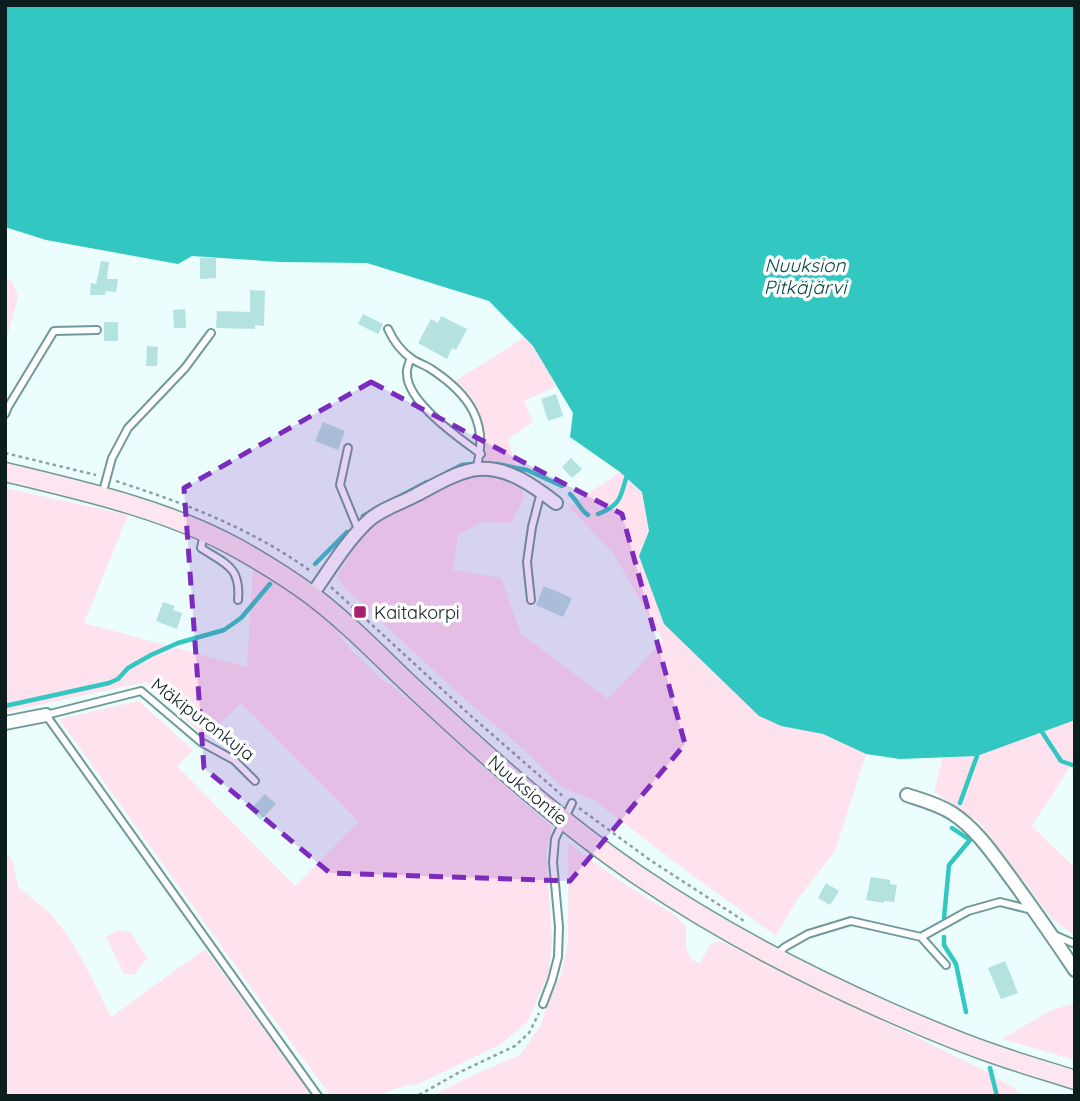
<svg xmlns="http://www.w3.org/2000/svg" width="1080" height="1101" font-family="Quicksand,sans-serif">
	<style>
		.green { fill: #fee3ee }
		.water { fill: #33c7c1 }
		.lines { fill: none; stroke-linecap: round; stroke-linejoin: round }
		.stream { stroke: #33c7c1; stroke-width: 4.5 }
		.building { fill: #b4e2df }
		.lane-casing { stroke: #6f9a97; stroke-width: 10 }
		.street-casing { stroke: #6f9a97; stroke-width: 16 }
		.secondary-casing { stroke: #6f9a97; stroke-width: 21 }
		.path { stroke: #8fa1a0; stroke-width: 2.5; stroke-dasharray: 3.5 3.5; stroke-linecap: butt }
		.lane { stroke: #fff; stroke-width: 6 }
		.street { stroke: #fff; stroke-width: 12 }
		.secondary { stroke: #fde6f0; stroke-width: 18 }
		.marked { fill: #7b2cbf; fill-opacity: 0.2; stroke: #7b2cbf; stroke-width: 5; stroke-dasharray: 14 9; stroke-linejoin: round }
		.poi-dot { fill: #a5216d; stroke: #fff; stroke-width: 2.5 }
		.labels { text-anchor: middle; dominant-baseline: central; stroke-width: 7; stroke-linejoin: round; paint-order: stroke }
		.poi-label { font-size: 18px; fill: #0b1d1c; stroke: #fff; text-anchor: start }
		.street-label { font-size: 18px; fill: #0b1d1c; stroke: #fff }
		.water-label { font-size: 19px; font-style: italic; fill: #054744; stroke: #fff }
	</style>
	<rect width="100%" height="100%" fill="#ebfdfc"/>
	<path class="green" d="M11,279L18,297L5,344V281Z
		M525,337L533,346L557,386L524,401L533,422L508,439L524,497L511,523L482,522L458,535L453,570L501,578L521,634L608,699L663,641L614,554L569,507L620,472L642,492L649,531L639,556L735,691L759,716L781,726L823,734L866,754L835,851L797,900L776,936L673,861L594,800L563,788L521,747L457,692L345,588L337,576L357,544L372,527L388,516L456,483L480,475L479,460L481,454L472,407L452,383Z
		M5,488L128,515L84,623L247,667L253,569L286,588L318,613L337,630L349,648L382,680L396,689L423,712L484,768L552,827L546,851L552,939L549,972L528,1021L500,1045L414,1086L406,1085L377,1096H331L272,1017L59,719L139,701L193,750L177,766L295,886L359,822L241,703L205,738L146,682L5,712Z
		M1075,720V759L1032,826L1075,868V936L1051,918L979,822L934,792L943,757L977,756Z
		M568,843L619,880L673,914L686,926V948L692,960L700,963L710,945L720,941L981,1069L1014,1088L1023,1096H431L475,1074L520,1055L541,1025L547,1004L561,974L568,943Z
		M5,855L12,858L18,887L51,914L68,936L87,968L111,1017L205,949L313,1096H5Z
		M118,930L130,932L147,958L134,975L124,974L106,937Z
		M1075,1003V1060L1002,1039L1049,1011Z"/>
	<path class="water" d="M5,5H1075V720L977,756L900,759L866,754L823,734L781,726L759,716L664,624L639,556L649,531L642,492L620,472L570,437L573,413L533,346L489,301L367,263L281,262L192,256L178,264L46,240L5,227Z"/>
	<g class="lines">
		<path class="stream" d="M497,464L527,470L562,486
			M448,472L462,465L472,464
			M570,494C577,500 581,511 588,515
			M598,514C619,506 621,498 626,478
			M363,516L427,482
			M315,564L347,532
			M5,706L109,683L118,679L128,668L151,655L178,643L224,630L241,618L270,584
			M1042,732L1061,761L1075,766
			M960,803L977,756
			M944,918L949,865L970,840L952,828
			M944,937V945L956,964L966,1012
			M990,1068L997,1096"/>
	</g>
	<path class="building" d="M200,258H216V278L200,279Z
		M101,261L109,262L107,279H118L116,292L106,291L105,295H90L91,283L96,284Z
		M250,290L265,291L264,326L255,325V329L216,328L217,311L250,312Z
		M185,309L186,328H174L173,310Z
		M363,314L383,324L378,334L358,324Z
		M441,316L467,329L456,350L452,348L447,359L418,343L431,319L438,323Z
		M104,322H118V341H104Z
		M147,346L158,347L157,366H146Z
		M556,394L563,416L548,421L541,399Z
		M323,422L345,431L338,450L315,441Z
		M571,458L582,469L572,478L562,467Z
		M544,586L572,598L563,617L536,605Z
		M163,602L175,606L173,610L182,613L177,629L156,621Z
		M265,794L276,804L261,820L250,810Z
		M871,877L890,880V884L897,885L894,902L884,901V903L866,900Z
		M826,883L839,891L830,905L818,898Z
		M1005,961L1018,993L1001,999L988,968Z"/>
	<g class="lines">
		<defs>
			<path id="lane" d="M388,329C393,340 402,352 412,359C418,363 425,365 431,369C469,394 490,423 476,469
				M411,358C409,363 406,369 407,374C407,402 460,439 481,454
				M5,414L8,407L54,331L97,330
				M348,448L340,485L358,529
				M102,495L112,458L128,428L185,368L211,333
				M204,534L201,548C226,564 241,567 238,600
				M531,600L527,562L532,527L541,492
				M255,781L234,760L201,742L141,691L46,715L318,1096
				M1052,934L1075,944
				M921,937L946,965
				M775,956L785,947L808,934L851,921L921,937L968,911L1000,902L1032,910
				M543,1004L552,980L558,957L559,927L553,862L555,839L572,803"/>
			<path id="street" d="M311,596C329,571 345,543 367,522C379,510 399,504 414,496C432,487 459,470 479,469C508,467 534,486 556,503
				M5,723L46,715
				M907,795C922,800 938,804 952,813C978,830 995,857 1013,881C1034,910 1055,940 1075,970"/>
			<path id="secondary" d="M5,472C83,491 166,509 237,548C262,562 288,578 311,595C351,625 386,663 422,696C491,760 561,823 639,876C717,929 801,973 887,1011C921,1026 956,1041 991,1053C1019,1063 1047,1071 1075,1080"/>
		</defs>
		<use href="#lane" class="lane-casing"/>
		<use href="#street" class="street-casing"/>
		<use href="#secondary" class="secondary-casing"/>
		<path class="path" d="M5,453L96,475
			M116,481C186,504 251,528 312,572
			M331,587L471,716L565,798
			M579,808L650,860L744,921
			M412,1096L421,1094L456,1074L515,1046L529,1033L539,1013"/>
		<use href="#lane" class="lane"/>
		<use href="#street" class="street"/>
		<use href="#secondary" class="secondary"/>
	</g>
	<path class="marked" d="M371,382L622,514L685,744L570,881L330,873L204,768L184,488Z"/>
	<rect class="poi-dot" x="353" y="605" width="14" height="14" rx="3.5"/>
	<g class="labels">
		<g class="poi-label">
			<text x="374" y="612">Kaitakorpi</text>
		</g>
		<g class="street-label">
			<text transform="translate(203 719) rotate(37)">Mäkipuronkuja</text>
			<text transform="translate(528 790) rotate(40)">Nuuksiontie</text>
		</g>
		<g class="water-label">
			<text x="805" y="265">Nuuksion<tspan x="805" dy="22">Pitkäjärvi</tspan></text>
		</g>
	</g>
	<rect width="1080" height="1101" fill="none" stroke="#0b1d1c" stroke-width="14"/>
</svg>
